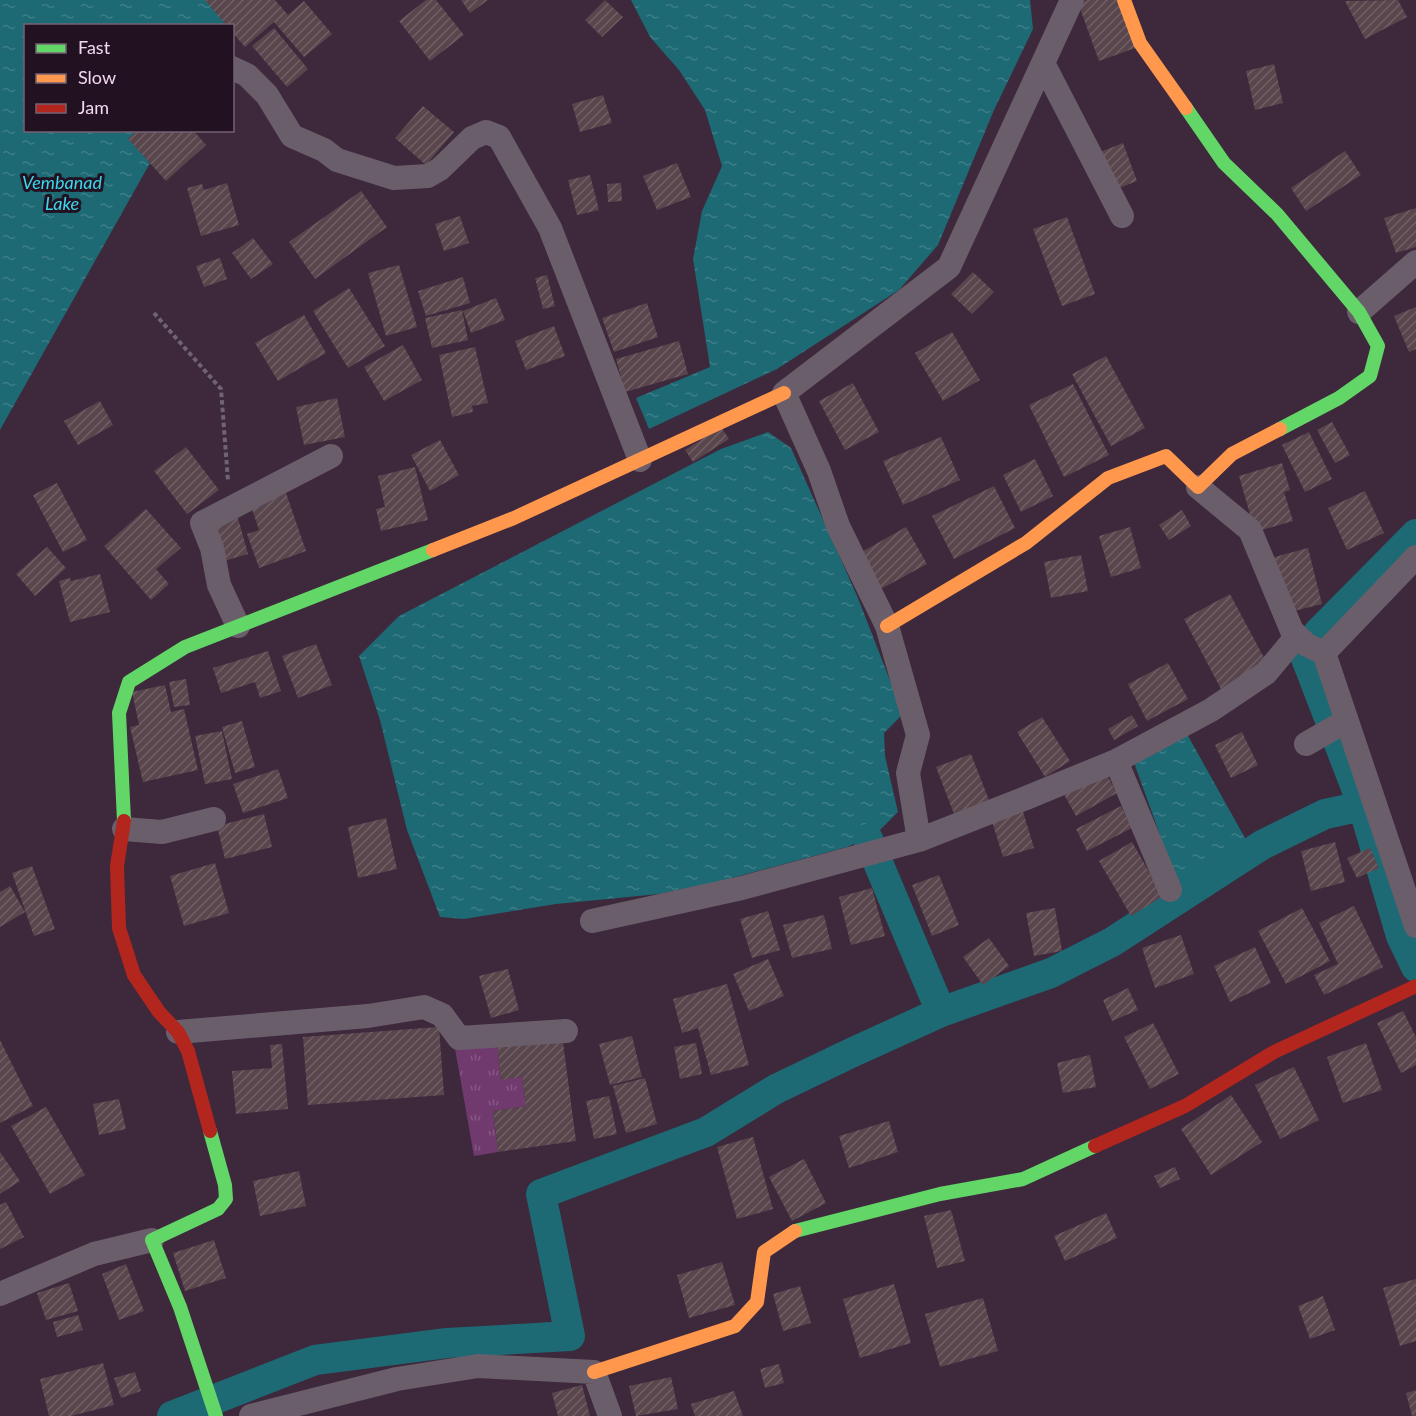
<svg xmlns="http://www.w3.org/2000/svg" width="1416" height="1416" font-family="Lato,sans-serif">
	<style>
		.grass { fill: url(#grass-tufts) }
		.water { fill: url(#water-ripples) }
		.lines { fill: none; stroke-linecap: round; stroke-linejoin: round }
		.canal { stroke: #1d6974; stroke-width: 30 }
		.building { fill: url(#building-hatch) }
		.path { stroke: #70646f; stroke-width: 4; stroke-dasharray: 4.5 3; stroke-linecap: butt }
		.street { stroke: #6b5e6b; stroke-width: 24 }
		.fast { stroke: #63d668; stroke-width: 14 }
		.slow { stroke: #ff974d; stroke-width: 14 }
		.jam { stroke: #b3261e; stroke-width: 14 }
		.labels { text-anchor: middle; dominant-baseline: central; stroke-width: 6; stroke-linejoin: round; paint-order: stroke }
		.water-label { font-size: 18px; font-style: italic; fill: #3ad8ed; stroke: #221121 }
	</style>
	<defs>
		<pattern id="grass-tufts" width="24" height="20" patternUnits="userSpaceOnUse" patternTransform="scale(1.5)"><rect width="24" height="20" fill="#713a6f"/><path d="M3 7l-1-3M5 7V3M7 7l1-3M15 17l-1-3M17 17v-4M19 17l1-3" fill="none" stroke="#865684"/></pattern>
		<pattern id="water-ripples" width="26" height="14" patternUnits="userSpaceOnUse" patternTransform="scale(1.5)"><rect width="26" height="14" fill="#1d6974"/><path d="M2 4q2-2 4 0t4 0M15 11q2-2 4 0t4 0" fill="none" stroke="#3e7e88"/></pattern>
		<pattern id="building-hatch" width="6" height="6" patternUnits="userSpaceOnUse" patternTransform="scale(1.5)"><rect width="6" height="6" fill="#59454c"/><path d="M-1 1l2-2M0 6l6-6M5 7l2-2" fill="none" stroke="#715f66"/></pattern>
	</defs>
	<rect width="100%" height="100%" fill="#3d283c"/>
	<path class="grass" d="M454,1043L497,1044L501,1079L522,1077L526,1106L493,1111L498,1152L474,1156Z"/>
	<path class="water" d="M0,0H223L226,25L26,26V130L168,131L0,430Z
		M631,0H1030L1033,29L994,110L938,245L899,290L777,369L649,429L636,398L710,367L693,259L702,211L722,166L705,110L679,70L650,37Z
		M768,432L791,448L858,598L903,714L884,733L885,756L898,812L875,835L847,847L717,882L659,894L556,904L464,919L440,917L407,830L380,720L359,656L399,616L721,449Z
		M1187,734L1250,847L1179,888L1132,757Z"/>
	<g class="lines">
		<path class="canal" d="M1416,534L1319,632L1304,653L1363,806L1401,936L1416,967
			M868,839L941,1012
			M172,1416L315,1360L447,1343L570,1336L541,1194L706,1132L776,1089L851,1053L941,1012L1051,973L1112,942L1262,845L1325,814L1363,806"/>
	</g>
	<path class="building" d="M205,0H275L288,15L304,1L332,34L304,57L274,22L245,47L232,32V26H227Z
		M426,0H436L464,35L430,61L399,21Z
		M461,0H488L470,13Z
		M605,0L623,17L602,37L585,20Z
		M1086,0H1121L1138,47L1099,61L1078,3Z
		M1398,0L1407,17L1365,39L1345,1Z
		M274,28L308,69L287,87L252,46Z
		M1274,64L1283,103L1255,110L1246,71Z
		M603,95L612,123L580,132L572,104Z
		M423,106L454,132L426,165L395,138Z
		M137,130H193L206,145L166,181L128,139Z
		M1123,143L1137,181L1114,190L1100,152Z
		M1345,151L1361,175L1306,211L1291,188Z
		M677,163L691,197L657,210L643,176Z
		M590,175L599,210L577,215L568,180Z
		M227,183L239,225L201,236L187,188L202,184L204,190Z
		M621,183L622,201L608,202L607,184Z
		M361,191L387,227L315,279L289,242Z
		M1416,208V247L1396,253L1384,218Z
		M460,216L469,243L444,251L435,224Z
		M1067,217L1095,294L1062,306L1033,229Z
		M253,238L273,264L251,279L232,253Z
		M220,258L227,279L204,287L196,266Z
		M399,265L417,327L386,336L368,273Z
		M973,272L994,292L972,314L951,294Z
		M547,275L555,306L543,309L535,278Z
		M463,277L470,303L426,316L418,291Z
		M349,288L385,346L348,368L313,311Z
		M496,298L505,320L471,333L463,311Z
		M647,303L658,337L614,352L602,318Z
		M1416,307V349L1409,352L1394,316Z
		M462,310L468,340L432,348L425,318Z
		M304,315L326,353L278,381L255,343Z
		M554,326L565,356L526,370L515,341Z
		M952,332L980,380L943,401L915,353Z
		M679,341L688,374L625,392L616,359Z
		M403,345L422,380L384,401L364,367Z
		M475,347L488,403L472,406L473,412L452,417L439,355Z
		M1106,356L1145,428L1111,446L1072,374Z
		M853,383L879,432L845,450L819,401Z
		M1073,384L1109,455L1064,477L1029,405Z
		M337,398L345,437L304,445L296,407Z
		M100,401L113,425L78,445L64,421Z
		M1332,422L1350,455L1335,463L1317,430Z
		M721,427L729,439L693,462L685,450Z
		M1309,432L1332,479L1305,492L1282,445Z
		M941,437L960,480L903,505L883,461Z
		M440,440L459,475L430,491L411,455Z
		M186,447L219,490L187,514L154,471Z
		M1035,459L1053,496L1021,512L1003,475Z
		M1282,463L1290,490L1284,492L1293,521L1255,532L1239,476Z
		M415,467L428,520L381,531L376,509L385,507L378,476Z
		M57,483L87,540L63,552L33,495Z
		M994,486L1015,528L954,559L932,516Z
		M285,490L306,551L259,568L247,534L259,530L250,503Z
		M1365,491L1384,533L1347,550L1328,508Z
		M146,509L181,548L156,569L169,584L151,600L104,546Z
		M1182,510L1191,526L1169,540L1159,525Z
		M238,518L248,554L221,562L211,526Z
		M906,527L927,564L879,590L858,554Z
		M1130,527L1141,568L1111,577L1099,536Z
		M47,547L66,568L35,596L16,574Z
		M1308,548L1322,604L1286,613L1271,558Z
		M1081,555L1088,591L1051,598L1044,562Z
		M100,574L110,612L70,622L59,581L70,578L71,581Z
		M1230,594L1269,667L1222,691L1184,619Z
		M316,644L332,685L298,698L282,656Z
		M268,651L281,691L260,698L255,682L221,693L213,668Z
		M1168,663L1188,699L1147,721L1128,684Z
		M186,679L190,705L174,707L169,682Z
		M165,685L171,712L184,709L198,770L143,782L130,727L139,725L132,692Z
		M1132,715L1138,726L1114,740L1108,729Z
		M1042,717L1070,761L1045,777L1017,732Z
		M242,721L255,767L235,773L222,727Z
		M222,731L232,779L205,784L195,736Z
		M1242,732L1258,765L1231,778L1215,745Z
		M971,754L989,800L954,814L936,767Z
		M1103,768L1117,793L1076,816L1062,791Z
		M278,769L288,798L243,813L233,784Z
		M1021,805L1034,848L1003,857L990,815Z
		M1121,806L1132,828L1087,851L1076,829Z
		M264,814L272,847L225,859L217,826Z
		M386,818L397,869L358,878L348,827Z
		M1132,842L1163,896L1131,916L1099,861Z
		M1335,842L1345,882L1311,891L1301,851Z
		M1370,848L1379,868L1357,878L1347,858Z
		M215,863L229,913L184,926L170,876Z
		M32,866L55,929L34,936L12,873Z
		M939,875L959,925L932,936L912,885Z
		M10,886L25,912L0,927V892Z
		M872,888L885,936L851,945L839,897Z
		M1354,906L1383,967L1324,995L1314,975L1338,964L1319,923Z
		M1055,908L1062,951L1034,956L1026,913Z
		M1302,908L1330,961L1286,984L1258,931Z
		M768,911L780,950L752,958L740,919Z
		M824,915L832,949L792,958L783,925Z
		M1181,935L1194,974L1155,988L1142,948Z
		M989,938L1009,966L983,985L963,957Z
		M1255,947L1271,983L1230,1002L1214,966Z
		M768,959L784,996L749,1011L733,974Z
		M508,969L519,1010L491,1018L479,976Z
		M727,984L749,1065L711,1075L698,1028L682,1033L673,999Z
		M1128,988L1138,1010L1112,1021L1103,1000Z
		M1403,1011L1416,1037V1065L1401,1073L1377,1023Z
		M1153,1023L1179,1074L1150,1089L1124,1037Z
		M439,1027L444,1095L308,1105L303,1037Z
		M562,1035L576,1141L498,1152L493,1111L526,1106L522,1077L501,1080L497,1044Z
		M632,1036L642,1077L610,1085L599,1044Z
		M0,1040L33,1106L0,1123Z
		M696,1043L702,1074L680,1079L674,1047Z
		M1366,1043L1382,1090L1343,1103L1327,1057Z
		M282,1044L288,1109L236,1114L232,1071L272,1068L270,1045Z
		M1090,1055L1096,1087L1063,1093L1057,1063Z
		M1294,1067L1319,1120L1280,1139L1255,1085Z
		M645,1078L657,1124L626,1133L613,1086Z
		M1231,1095L1262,1142L1211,1175L1181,1129Z
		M609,1096L617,1134L594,1139L586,1101Z
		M119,1099L126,1129L99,1135L93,1104Z
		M46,1107L85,1175L50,1194L11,1126Z
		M889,1121L898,1152L849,1168L839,1136Z
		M753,1137L773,1209L737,1219L717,1147Z
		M0,1152L20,1181L0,1194Z
		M804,1159L826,1203L792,1221L769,1177Z
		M1175,1167L1180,1179L1160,1188L1154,1176Z
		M299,1171L306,1206L260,1216L253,1181Z
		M6,1202L24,1237L0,1249V1205Z
		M951,1210L965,1261L937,1268L924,1216Z
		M1106,1213L1117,1238L1065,1261L1054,1236Z
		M214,1240L226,1278L185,1291L173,1253Z
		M722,1262L735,1305L689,1318L677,1275Z
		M126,1264L144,1311L119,1320L102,1274Z
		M1416,1279V1341L1400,1346L1383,1288Z
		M69,1283L78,1311L46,1320L37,1293Z
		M894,1284L911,1343L860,1358L843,1299Z
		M800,1286L811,1323L783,1331L773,1294Z
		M1323,1296L1335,1330L1310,1339L1298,1306Z
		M983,1298L998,1351L940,1367L925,1314Z
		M78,1315L83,1330L57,1337L53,1322Z
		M103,1363L114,1405L71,1416H49L40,1379Z
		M779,1364L784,1383L765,1388L760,1369Z
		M135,1372L141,1391L121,1398L114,1378Z
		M671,1377L678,1409L636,1416L629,1386Z
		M582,1385L590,1416H558L552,1393Z
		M1416,1390V1416H1412L1406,1393Z
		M734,1391L743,1416H695L691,1404Z"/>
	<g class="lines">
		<path class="path" d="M154,313L221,389L228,481"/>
		<path class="street" d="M1043,63L1122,216
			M232,68L247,75L267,95L292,136L324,150L337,160L394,178L428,176L440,169L472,138L486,132L499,137L550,228L640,460
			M1359,312L1416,262
			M1198,487L1250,530L1292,631L1307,645L1324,653L1416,926
			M238,626L219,585L212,548L202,523L331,456
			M1324,653L1416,557
			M1306,744L1346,721
			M1116,761L1170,890
			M124,829L162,832L214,819
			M919,840L908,773L918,735L887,626L838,526L819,471L784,393L949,267L1072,0
			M592,921L742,888L919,840L1026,798L1116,761L1211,710L1266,673L1297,636
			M178,1032L368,1016L424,1007L442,1015L459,1038L566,1031
			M0,1294L94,1254L152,1240
			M251,1416L397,1379L478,1366L594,1372L610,1416"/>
		<path class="fast" d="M1186,108L1224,163L1277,214L1359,312L1378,346L1370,376L1339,398L1280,429
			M124,821L119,713L129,682L185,647L433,550
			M210,1131L225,1185L226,1199L218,1209L152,1240L180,1307L216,1416
			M795,1231L940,1194L1023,1179L1095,1146"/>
		<path class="slow" d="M1124,0L1140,43L1186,108
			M433,550L514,518L784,393
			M887,626L1026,543L1108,478L1166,456L1198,487L1232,454L1280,429
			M594,1372L735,1326L757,1302L764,1252L795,1231"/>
		<path class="jam" d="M124,821L117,866L119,928L134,975L159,1012L178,1032L188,1051L210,1131
			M1095,1146L1185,1106L1274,1052L1416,986"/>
	</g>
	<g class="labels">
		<g class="water-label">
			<text x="62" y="182">Vembanad<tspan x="62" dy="21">Lake</tspan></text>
		</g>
	</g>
	<rect x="24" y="24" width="210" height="108" fill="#221121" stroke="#756173" stroke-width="1.5"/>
	<rect x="36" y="44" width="30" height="9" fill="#63d668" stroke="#756173" stroke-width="1.5"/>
	<text x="78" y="54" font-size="18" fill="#f1d9ef">Fast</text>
	<rect x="36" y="74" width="30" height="9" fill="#ff974d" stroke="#756173" stroke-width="1.5"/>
	<text x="78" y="84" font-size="18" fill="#f1d9ef">Slow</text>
	<rect x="36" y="104" width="30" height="9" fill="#b3261e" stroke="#756173" stroke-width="1.5"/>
	<text x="78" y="114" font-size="18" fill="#f1d9ef">Jam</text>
</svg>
